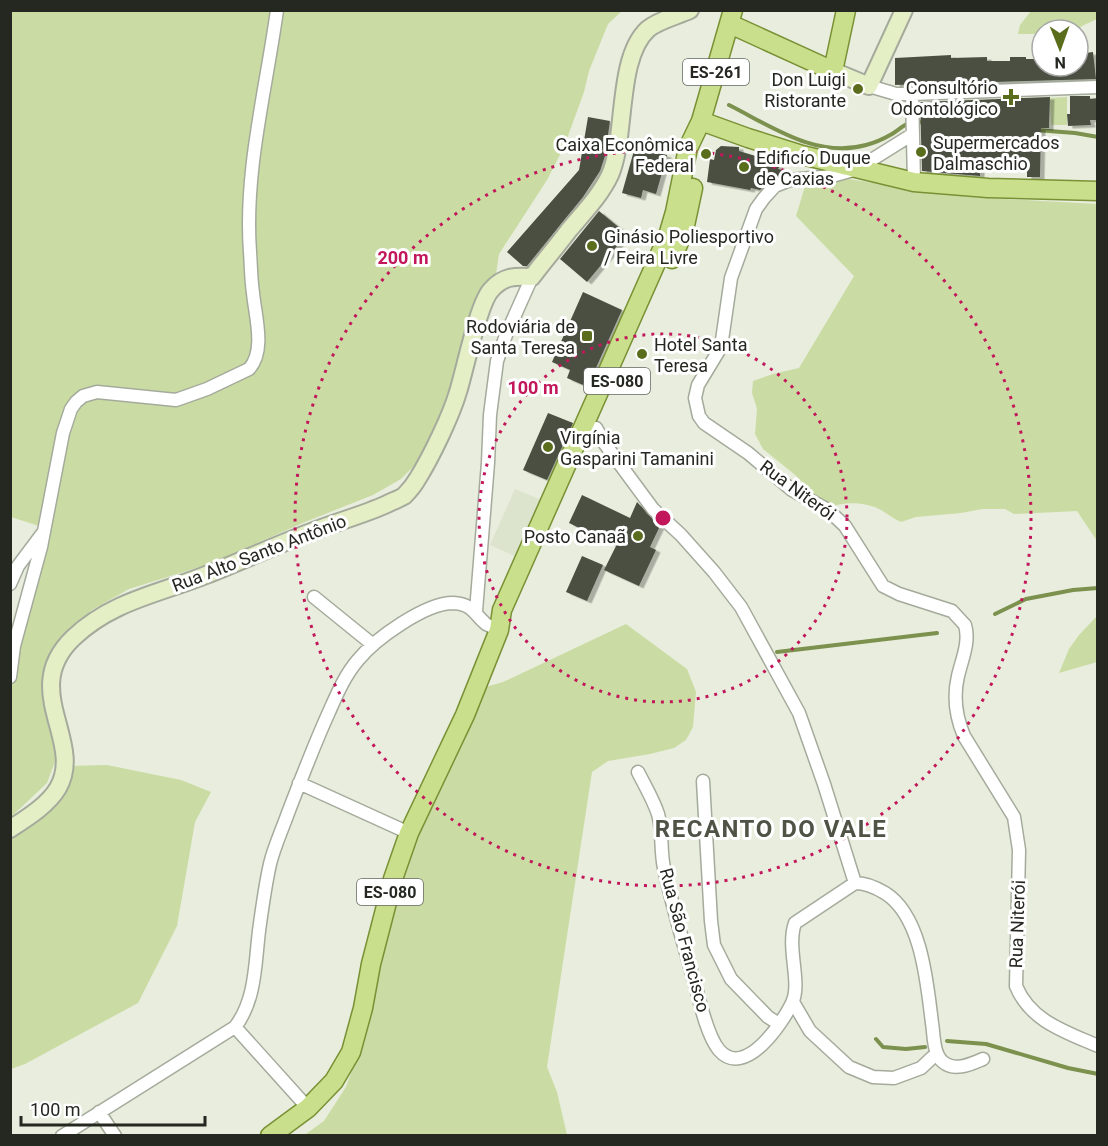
<svg xmlns="http://www.w3.org/2000/svg" width="1108" height="1146" font-family="Roboto,sans-serif">
	<style>
		.built { fill: #dce4cd }
		.green { fill: #cadca3 }
		.lines { fill: none; stroke-linecap: round; stroke-linejoin: round }
		.stream { stroke: #7c914d; stroke-width: 4 }
		.building { fill: #4b5043; filter: url(#shadow) }
		.street-casing { stroke: #a5ab9c; stroke-width: 15 }
		.secondary-casing { stroke: #a5ab9c; stroke-width: 20 }
		.primary-casing { stroke: #799134; stroke-width: 21 }
		.street { stroke: #fff; stroke-width: 12 }
		.secondary { stroke: #e4efc5; stroke-width: 16 }
		.primary { stroke: #cadf8c; stroke-width: 18 }
		.ring { fill: none; stroke: #c2185b; stroke-width: 3; stroke-dasharray: 3 6 }
		.poi-dot { fill: #596d1c; stroke: #fff; stroke-width: 2 }
		.labels { text-anchor: middle; dominant-baseline: central; stroke-width: 6; stroke-linejoin: round; paint-order: stroke }
		.shield { fill: #fff; stroke: #666864; stroke-width: 1.5 }
		.shield-label { font-size: 16px; font-weight: bold; fill: #252721 }
		.poi-label { font-size: 18px; fill: #252721; stroke: #fff; text-anchor: end }
		.street-label { font-size: 18px; fill: #252721; stroke: #fff }
		.district-label { font-size: 24px; font-weight: bold; letter-spacing: 1.5px; fill: #4e5346; stroke: #fff }
		.centre { fill: #c2185b; stroke: #fff; stroke-width: 3 }
		.ring-label { font-size: 18px; text-anchor: middle; font-weight: bold; fill: #c2185b; stroke: #fff; stroke-width: 6; stroke-linejoin: round; paint-order: stroke }
	</style>
	<defs>
		<filter id="shadow"><feDropShadow dx="4.5" dy="2.5" stdDeviation="0" flood-color="#0004"/></filter>
	</defs>
	<rect width="100%" height="100%" fill="#e8eddd"/>
	<path class="built" d="M515,489L544,501L519,558L490,545Z"/>
	<path class="green" d="M10,11H622L608,24L589,71L584,92L564,147L547,180L499,254L494,287L455,391L420,460L401,479L373,495L305,522L212,563L129,589L92,610L63,636L47,665L42,687L56,759L47,783L11,817V646L39,526L11,517Z
		M1031,11H1097V19L1082,26L1076,30H1042V34H1018L1020,25Z
		M1067,97V125H1051L1050,98Z
		M848,179L970,197L1097,204V541L1077,511L1014,514L1005,509H982L961,513L916,517L901,522C894,519 888,514 881,510C867,502 843,501 829,508L794,474L763,449L755,434L757,409L752,393L753,381L773,374L799,368L854,276L796,216L806,183Z
		M1097,616V662L1059,673L1069,649L1079,635Z
		M626,624L687,669L696,692L693,727L686,740L674,748L650,754L608,761L592,772L547,1067L557,1092L567,1135L303,1136L324,1121L346,1087L353,1067L379,972L394,893L404,856L482,688L503,682Z
		M107,765L181,780L211,792L195,822L177,926L138,1003L25,1064L11,1069V834L69,766Z"/>
	<g class="lines">
		<path class="stream" d="M729,105C771,126 816,159 866,145C874,143 885,138 892,134C904,126 909,119 924,123
			M1036,130L1075,133L1098,137
			M995,614L1026,599L1073,590L1098,588
			M777,652L937,633
			M876,1039L883,1047L906,1049L925,1047
			M947,1041L986,1044L1068,1068L1098,1074"/>
	</g>
	<path class="building" d="M1093,52L1096,79L895,85V58L951,55V58L987,57V61H1010V57H1026V59H1042V66H1078V54Z
		M1070,96H1090V99L1098,98V120H1090L1091,125L1068,126L1067,114H1070Z
		M1050,97L1049,128H1041L1040,177H1027V166L980,167V176L922,171L920,102Z
		M588,117L610,121L605,156L600,171L583,197L527,266H523L507,252L579,170Z
		M721,146L739,147V151L769,160L768,163L780,166L778,169L783,170L780,175L769,180L760,190L751,188L750,190L707,182L710,159L714,160L716,150Z
		M635,147L667,155L656,194L643,190L641,198L622,193Z
		M599,211L627,234L587,282L560,259Z
		M583,292L622,310L591,379L586,377L583,385L567,378L570,370L552,362Z
		M548,413L573,423L547,480L523,470Z
		M582,495L630,518L637,502L660,526L650,547L656,550L639,586L604,570L616,546L569,523Z
		M582,556L603,565L587,601L566,592Z"/>
	<g class="lines">
		<defs>
			<path id="street" d="M869,86L896,94H912L1098,87
				M912,94L914,182
				M913,134L857,169L832,176L790,180L775,186L764,198L756,209L731,278L721,347L698,385L695,398L699,416L704,423L748,453L792,490L828,510L845,526L883,586L899,594L952,611L965,625C970,642 962,659 958,676C953,697 956,717 964,736L1014,817L1019,850L1016,986C1030,1021 1066,1032 1098,1046
				M596,428L605,444L653,509L681,535L714,572L741,607L799,713L824,784L855,883
				M10,584L18,566L42,534
				M314,597L372,644
				M476,611L488,463L490,415L497,361L506,335L532,277
				M10,677L14,646L41,547L63,433L71,409L76,402L83,396L97,392L176,400L207,389L249,369C266,351 255,315 253,293C251,280 251,266 250,252C244,172 266,90 277,10
				M638,772C645,786 653,799 658,814C663,831 660,850 664,868C673,909 685,950 697,991C701,1007 708,1037 719,1050C745,1080 783,1022 792,1003C802,983 786,948 795,923L855,883C866,883 875,887 885,893C922,916 927,984 932,1023C934,1035 933,1054 943,1062C955,1072 971,1064 983,1059
				M703,781L711,921L714,945L731,979L768,1017L779,1024
				M299,783L409,833
				M793,1002L810,1031L849,1067L873,1077L894,1078L921,1068L937,1053
				M235,1027L308,1108
				M99,1112L115,1136
				M62,1136L235,1027C256,1000 255,963 259,931C262,909 265,886 270,864C274,847 282,830 288,813C301,779 314,745 329,712C337,694 345,675 358,660C375,639 425,603 453,603C473,604 474,614 486,624C490,626 495,628 499,630"/>
			<path id="secondary" d="M833,71L869,86L904,10
				M10,829C27,818 48,805 58,788C85,741 19,690 73,638C112,601 158,594 206,575C242,561 276,545 311,532C336,522 363,515 387,504C393,501 399,499 404,496C409,491 414,485 418,478C431,457 451,416 458,392C465,370 478,304 491,290C503,276 515,276 532,277C544,261 557,246 569,230C584,212 600,196 610,175C627,136 616,58 648,29C659,20 677,16 690,10"/>
			<path id="primary" d="M730,24L833,71L846,10
				M701,121L748,138L802,155L914,182L988,188L1098,191
				M672,259L684,230L693,188
				M270,1136L308,1108L334,1081L351,1052L363,1008L371,964L393,879L409,833L465,715L499,630L502,610L668,236L675,212L688,148L701,121L733,10"/>
		</defs>
		<use href="#street" class="street-casing"/>
		<use href="#secondary" class="secondary-casing"/>
		<use href="#primary" class="primary-casing"/>
		<use href="#street" class="street"/>
		<use href="#secondary" class="secondary"/>
		<use href="#primary" class="primary"/>
	</g>
	<g class="ring">
		<circle cx="663" cy="518" r="184"/>
		<circle cx="663" cy="518" r="368"/>
	</g>
	<g class="poi-dot">
		<circle cx="858" cy="89" r="6"/>
		<path d="M1008 88h6v6h6v6h-6v6h-6v-6h-6v-6h6z"/>
		<circle cx="921" cy="152" r="6"/>
		<circle cx="706" cy="154" r="6"/>
		<circle cx="744" cy="167" r="6"/>
		<circle cx="592" cy="246" r="6"/>
		<rect x="581" y="330" width="12" height="12" rx="3"/>
		<circle cx="642" cy="354" r="6"/>
		<circle cx="548" cy="447" r="6"/>
		<circle cx="638" cy="536" r="6"/>
	</g>
	<g class="labels">
		<g class="shield">
			<rect x="683" y="59" width="66" height="26" rx="4.5"/>
			<rect x="584" y="368" width="66" height="26" rx="4.5"/>
			<rect x="357" y="879" width="66" height="26" rx="4.5"/>
		</g>
		<g class="shield-label">
			<text x="716" y="72">ES-261</text>
			<text x="617" y="381">ES-080</text>
			<text x="390" y="892">ES-080</text>
		</g>
		<g class="poi-label">
			<text x="846" y="79">Don Luigi<tspan x="846" dy="21">Ristorante</tspan></text>
			<text x="998" y="87">Consultório<tspan x="998" dy="21">Odontológico</tspan></text>
			<text x="933" y="142" text-anchor="start">Supermercados<tspan x="933" dy="21">Dalmaschio</tspan></text>
			<text x="694" y="144">Caixa Econômica<tspan x="694" dy="21">Federal</tspan></text>
			<text x="756" y="157" text-anchor="start">Edificío Duque<tspan x="756" dy="21">de Caxias</tspan></text>
			<text x="604" y="236" text-anchor="start">Ginásio Poliesportivo<tspan x="604" dy="21">/ Feira Livre</tspan></text>
			<text x="575" y="326">Rodoviária de<tspan x="575" dy="21">Santa Teresa</tspan></text>
			<text x="654" y="344" text-anchor="start">Hotel Santa<tspan x="654" dy="21">Teresa</tspan></text>
			<text x="560" y="437" text-anchor="start">Virgínia<tspan x="560" dy="21">Gasparini Tamanini</tspan></text>
			<text x="626" y="536">Posto Canaã</text>
		</g>
		<g class="street-label">
			<text transform="translate(798 490) rotate(36)">Rua Niterói</text>
			<text transform="translate(259 553) rotate(-21)">Rua Alto Santo Antônio</text>
			<text transform="translate(1017 924) rotate(-88)">Rua Niterói</text>
			<text transform="translate(685 940) rotate(75)">Rua São Francisco</text>
		</g>
		<g class="district-label">
			<text x="771" y="829">RECANTO DO VALE</text>
		</g>
	</g>
	<circle cx="663" cy="518" r="9" class="centre"/>
	<g class="ring-label">
		<text x="403" y="264">200 m</text>
		<text x="533" y="394">100 m</text>
	</g>
	<rect width="1108" height="1146" fill="none" stroke="#252721" stroke-width="24"/>
	<g transform="translate(1060 48) rotate(179)"><circle r="28" fill="#ffffff" stroke="#a8a9a6" stroke-width="1.5"/>
	<path d="M0-4.5L10 22L0 15L-10 22Z" fill="#596d1c"/>
	<text y="-9" font-size="16" font-weight="bold" text-anchor="middle" fill="#252721">N</text>
	</g>
	<path d="M21 1116v9h184v-9" fill="none" stroke="#252721" stroke-width="3"/>
	<text x="30" y="1116" font-size="18" fill="#252721" stroke="#ffffff" stroke-width="4.5" paint-order="stroke">100 m</text>
</svg>
